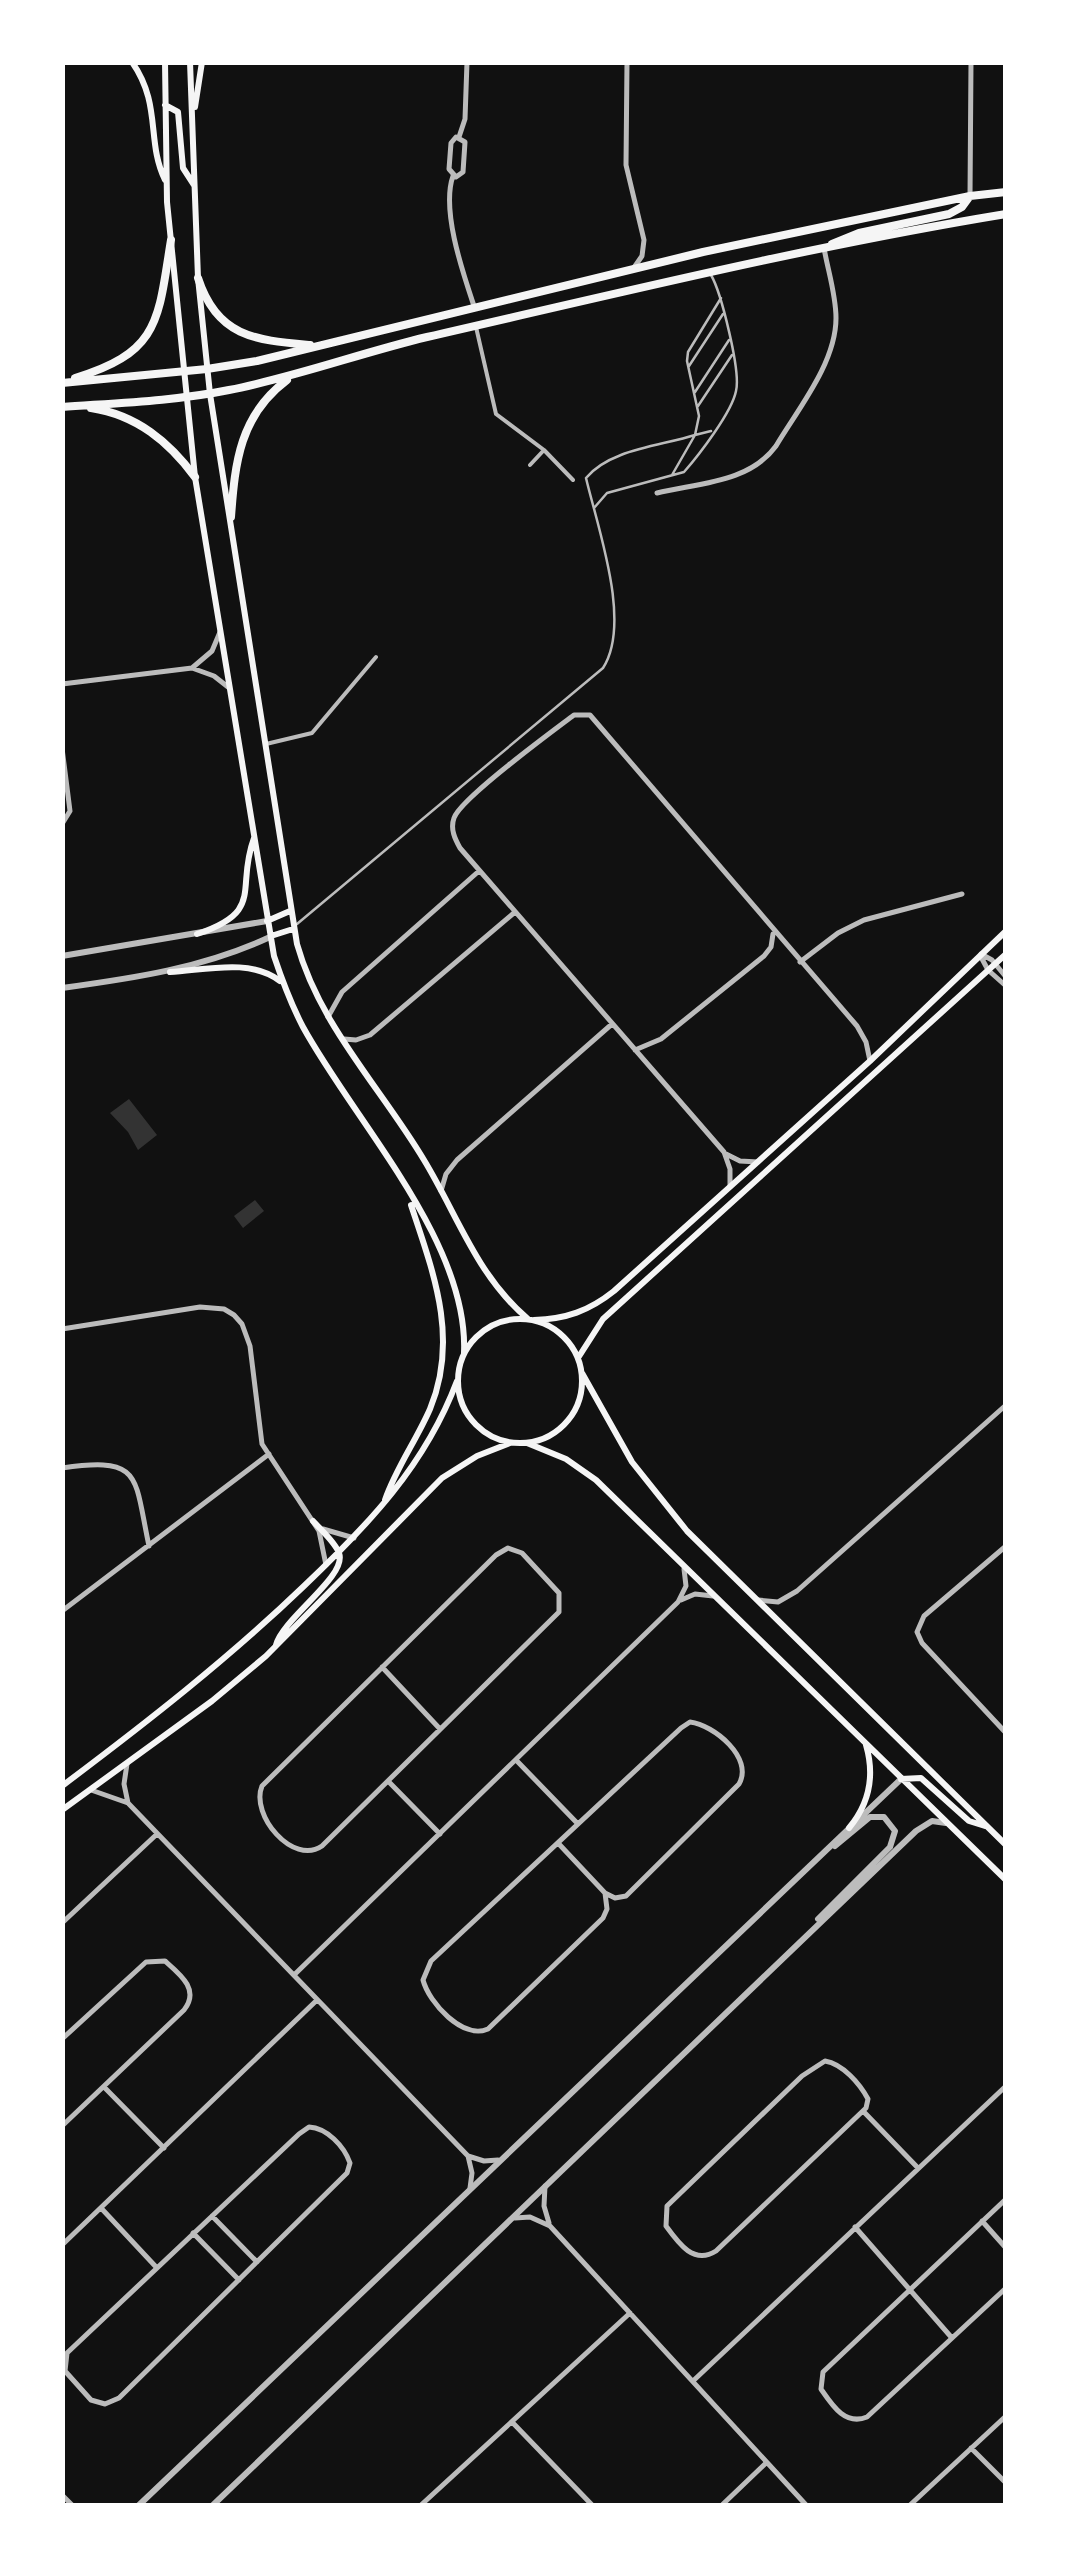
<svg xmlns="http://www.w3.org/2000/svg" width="1068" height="2568" font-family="'Nunito Sans',sans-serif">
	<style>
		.water { fill: #333 }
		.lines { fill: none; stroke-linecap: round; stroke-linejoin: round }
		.service { stroke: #bcbcbc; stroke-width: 2.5 }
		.pedestrian { stroke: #bcbcbc; stroke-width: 4 }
		.minor { stroke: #bcbcbc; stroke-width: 5 }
		.tertiary { stroke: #bcbcbc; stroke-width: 6 }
		.secondary { stroke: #f5f5f5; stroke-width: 6 }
		.primary { stroke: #f5f5f5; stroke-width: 8 }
	</style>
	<rect width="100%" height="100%" fill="#111"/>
	<path class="water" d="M129,1099L157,1135L138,1150L128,1132L110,1113Z
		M255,1200L264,1211L243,1228L234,1216Z"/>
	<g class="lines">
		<path class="service" d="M689,366L723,314
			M695,392L729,340
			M698,406L732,355
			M672,475L695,435L711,431
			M594,508L607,493L684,472C699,455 732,412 736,391C741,371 721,292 711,275
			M297,924L603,668C632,623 598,529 586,478C610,449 661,446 695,435L699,416L687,361L688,352L721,298"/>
		<path class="pedestrian" d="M476,327L496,414L544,450L573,480
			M530,465L544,450
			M266,744L312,733L376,657"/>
		<path class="minor" d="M627,62L626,165L644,240L642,256L633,269
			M456,137L465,142L463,172L456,177L449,169L451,143Z
			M459,137L465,119L467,62
			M453,176C441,210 463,273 474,306
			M970,196L971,62
			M657,493C698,483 749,483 776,446C798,409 836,363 836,318C836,295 828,271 824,248
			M192,668L212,651L220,632
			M62,684L192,668L214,676L228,687
			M62,748L70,811L62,824
			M981,954L992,960L1006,977
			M981,957L988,970L1006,986
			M800,962L838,933L864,920L962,894
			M328,1017L342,992L479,871
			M344,1039L356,1040L370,1035L515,912
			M635,1050L661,1039L764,956L771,947L773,934
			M726,1154L740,1161L758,1162
			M730,1185V1169L724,1152L460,848C455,839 450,829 454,818C461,798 553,731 574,715H590L857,1026L866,1042L870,1061
			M441,1191L446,1174L457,1160L612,1024
			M62,1329L200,1307L224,1309L234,1315L242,1324L250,1346L262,1444L319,1531L326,1565
			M62,1468C143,1456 134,1476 149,1546
			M323,1529L354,1538
			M1006,1546L924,1616L917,1632L922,1643L1006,1733
			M508,1548L522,1553L559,1593V1612L322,1846C293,1866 250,1815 262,1786L496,1555Z
			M681,1600L695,1594L713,1596
			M758,1600L778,1602L797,1591L1006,1405
			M62,1611L269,1454
			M382,1667L440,1729
			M516,1760L578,1824
			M127,1764L124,1784L128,1803
			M388,1781L440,1834
			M91,1790L128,1803L468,2156L484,2161L498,2160
			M558,1843L605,1893L615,1898L626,1896L739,1784C754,1758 714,1725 690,1722L681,1728L431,1961L423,1980C429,2003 463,2040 488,2029L603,1918L607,1909L605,1893
			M62,1923L157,1834
			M294,1975L678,1602L686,1586L684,1569
			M62,2039L146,1962L165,1961C181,1975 200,1990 184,2010L62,2126
			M825,2061C843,2064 860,2084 868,2099L866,2108L716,2251C694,2265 679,2244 666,2226L667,2206L802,2076Z
			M104,2087L164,2148
			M863,2111L918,2168
			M309,2127C327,2128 344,2146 350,2163L347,2173L119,2398L105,2404L91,2400L65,2371L67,2353L299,2134Z
			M468,2156L472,2173L470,2188
			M545,2186L544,2206L549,2223
			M1006,2199L823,2372L821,2389C832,2405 845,2426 867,2417L1006,2288
			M101,2208L157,2268
			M212,2216L257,2262
			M515,2218L530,2217L550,2226L807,2506
			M982,2221L1006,2248
			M855,2227L952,2338
			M193,2233L239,2280
			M62,2245L317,2000
			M693,2381L1006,2086
			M512,2422L593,2506
			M971,2448L1006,2483
			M62,2495L73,2506
			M420,2506L630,2313
			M721,2506L766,2463
			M909,2506L1006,2416"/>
		<path class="tertiary" d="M62,956L267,921
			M62,988C135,978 203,968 270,937
			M818,1919L890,1847L895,1831L884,1817H870L835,1846
			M138,2506L901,1779
			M212,2506L916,1831L932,1821L946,1823"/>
		<path class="secondary" d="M132,62C162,105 146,141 165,180
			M165,62L167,202L195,477L274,956C282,980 291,1004 303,1027C355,1122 469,1242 464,1353
			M190,62L198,278L210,394L297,944C320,1026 381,1088 424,1160C458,1216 477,1276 528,1319
			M165,105L178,112L183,168L194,185
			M195,107L202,62
			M267,921L290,911
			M197,934C266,911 235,889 254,838
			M271,936L293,929
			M170,972C206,970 250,958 280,981
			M458 1381a62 62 0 1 1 124 0a62 62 0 1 1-124 0Z
			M534,1320C566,1319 589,1311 614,1291L870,1061L1006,931
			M578,1358L603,1319L1006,954
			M582,1373L632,1462L687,1531L1006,1845
			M527,1443L566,1459L596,1480L1006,1880
			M385,1500C396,1468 416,1441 430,1409C459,1339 434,1274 411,1205
			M276,1645C283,1618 348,1576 339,1553C335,1542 321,1530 313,1521
			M901,1779L921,1778L969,1821L985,1826
			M62,1786C146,1723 228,1659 304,1586C368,1525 425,1466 457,1381
			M62,1810L212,1701L266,1656L442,1478L477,1456L510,1443
			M849,1828C869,1804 875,1776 866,1745"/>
		<path class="primary" d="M832,244L859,233L949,214L962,207L970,196
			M198,278C217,337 255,340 310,345
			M75,378C161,352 158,319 171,240
			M62,383L207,369L257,361L703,252L970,196L1006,192
			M62,407C117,403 175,401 229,390C296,377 360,353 427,337C619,293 811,246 1006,214
			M91,408C137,415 169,442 195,477
			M231,517C235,462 240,415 287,380"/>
	</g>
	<rect width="1068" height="2568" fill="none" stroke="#ffffff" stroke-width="130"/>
</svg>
